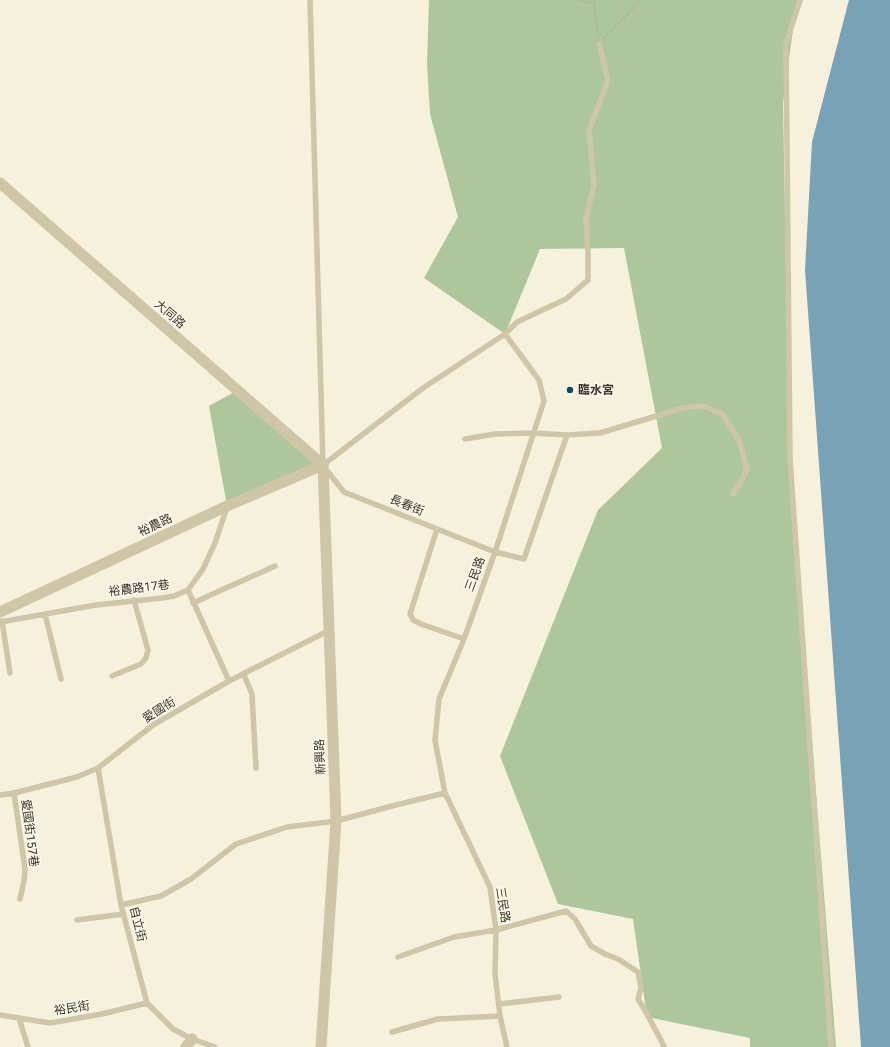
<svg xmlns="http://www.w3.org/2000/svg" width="890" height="1047" font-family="Roboto,'Noto Sans TC',sans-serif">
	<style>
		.green { fill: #acc79b }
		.water { fill: #78a2b6 }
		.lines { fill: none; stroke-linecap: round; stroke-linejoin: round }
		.path { stroke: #bbaf91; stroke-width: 2; stroke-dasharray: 2 2; stroke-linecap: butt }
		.service { stroke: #cfc5a7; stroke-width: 5.5 }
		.minor { stroke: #cfc5a7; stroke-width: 11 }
		.tertiary { stroke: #cfc5a7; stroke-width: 11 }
		.poi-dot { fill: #184962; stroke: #fcf9ea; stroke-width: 1.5 }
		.labels { text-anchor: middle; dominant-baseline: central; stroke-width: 3.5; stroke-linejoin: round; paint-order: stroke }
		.street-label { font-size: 12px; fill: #3b3328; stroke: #fcf9ea }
		.poi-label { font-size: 12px; font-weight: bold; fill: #3b3328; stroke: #fcf9ea; text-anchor: start }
	</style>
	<rect width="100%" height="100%" fill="#f5f1dd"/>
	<path class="green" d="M429,0H797L783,103L786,266L793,500L836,1047H750V1038L647,1017L633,919L558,904L500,756L598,510L662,448L624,248L540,249L505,334L424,278L458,217L430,114L427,64Z
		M238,390L319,464L227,506L209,406Z"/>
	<path class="water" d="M849,0H890V1047H861L805,270L812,142Z"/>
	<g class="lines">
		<path class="path" d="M578,0L594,3L598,37
			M604,38L641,0"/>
		<path class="service" d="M310,0L323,465
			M800,0L786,44L790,459L831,1047
			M505,334L517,322L566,299L588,280V254L586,218L594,185L589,131L608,80L599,44
			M465,439L495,434L534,433L567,435L600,433L683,408L704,406L723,415L739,440L747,469L742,480L733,494
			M323,465L423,388L505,334L539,380L544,401L495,552L464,639L439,699L435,740L445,793L490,887L496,930L495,974L500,1016L507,1047
			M324,467L344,492L495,552L524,559L567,435
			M437,529L410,614L413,620L421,624L464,639
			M188,590L229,681
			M193,603L275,566
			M45,614L61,679
			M2,621L10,673
			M0,622L96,605L162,598L174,596L188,590L203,569L215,543L227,507
			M244,675L252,694L256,768
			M112,676L141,664L146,658L148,650L134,600
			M98,768L121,905L147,1003L173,1029L192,1039L215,1047
			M14,793L25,869L24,881L20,899
			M0,795L14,793L77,777L98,768L153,725L229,681L328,631
			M121,905L161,896L191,879L236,844L287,827L336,821L396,805L445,793
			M77,920L124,914
			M398,957L454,937L496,930L566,911L575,919L591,946L605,954L618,959L638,972L641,988L638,999L647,1014L664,1046L663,1047
			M499,1004L559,997
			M0,1015L50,1023L102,1014L147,1003
			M19,1018L28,1047
			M392,1032L438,1019L500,1016"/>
		<path class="minor" d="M0,612L227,506L323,465
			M186,1047L192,1039"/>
		<path class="tertiary" d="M0,183L323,465L336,821L321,1047"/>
	</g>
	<circle class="poi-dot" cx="570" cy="390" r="4"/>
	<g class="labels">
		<g class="street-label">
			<text transform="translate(170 314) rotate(41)">大同路</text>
			<text transform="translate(407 505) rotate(22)">長春街</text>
			<text transform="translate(155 525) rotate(-25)">裕農路</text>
			<text transform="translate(475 574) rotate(-70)">三民路</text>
			<text transform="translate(139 588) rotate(-7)">裕農路17巷</text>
			<text transform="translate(159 710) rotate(-32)">愛國街</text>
			<text transform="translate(320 757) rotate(-92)">新興路</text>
			<text transform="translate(30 833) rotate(83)">愛國街157巷</text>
			<text transform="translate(503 905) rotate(81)">三民路</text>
			<text transform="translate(138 924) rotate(76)">自立街</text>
			<text transform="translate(72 1008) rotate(-9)">裕民街</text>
		</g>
		<g class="poi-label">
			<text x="578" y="390">臨水宮</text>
		</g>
	</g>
</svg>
